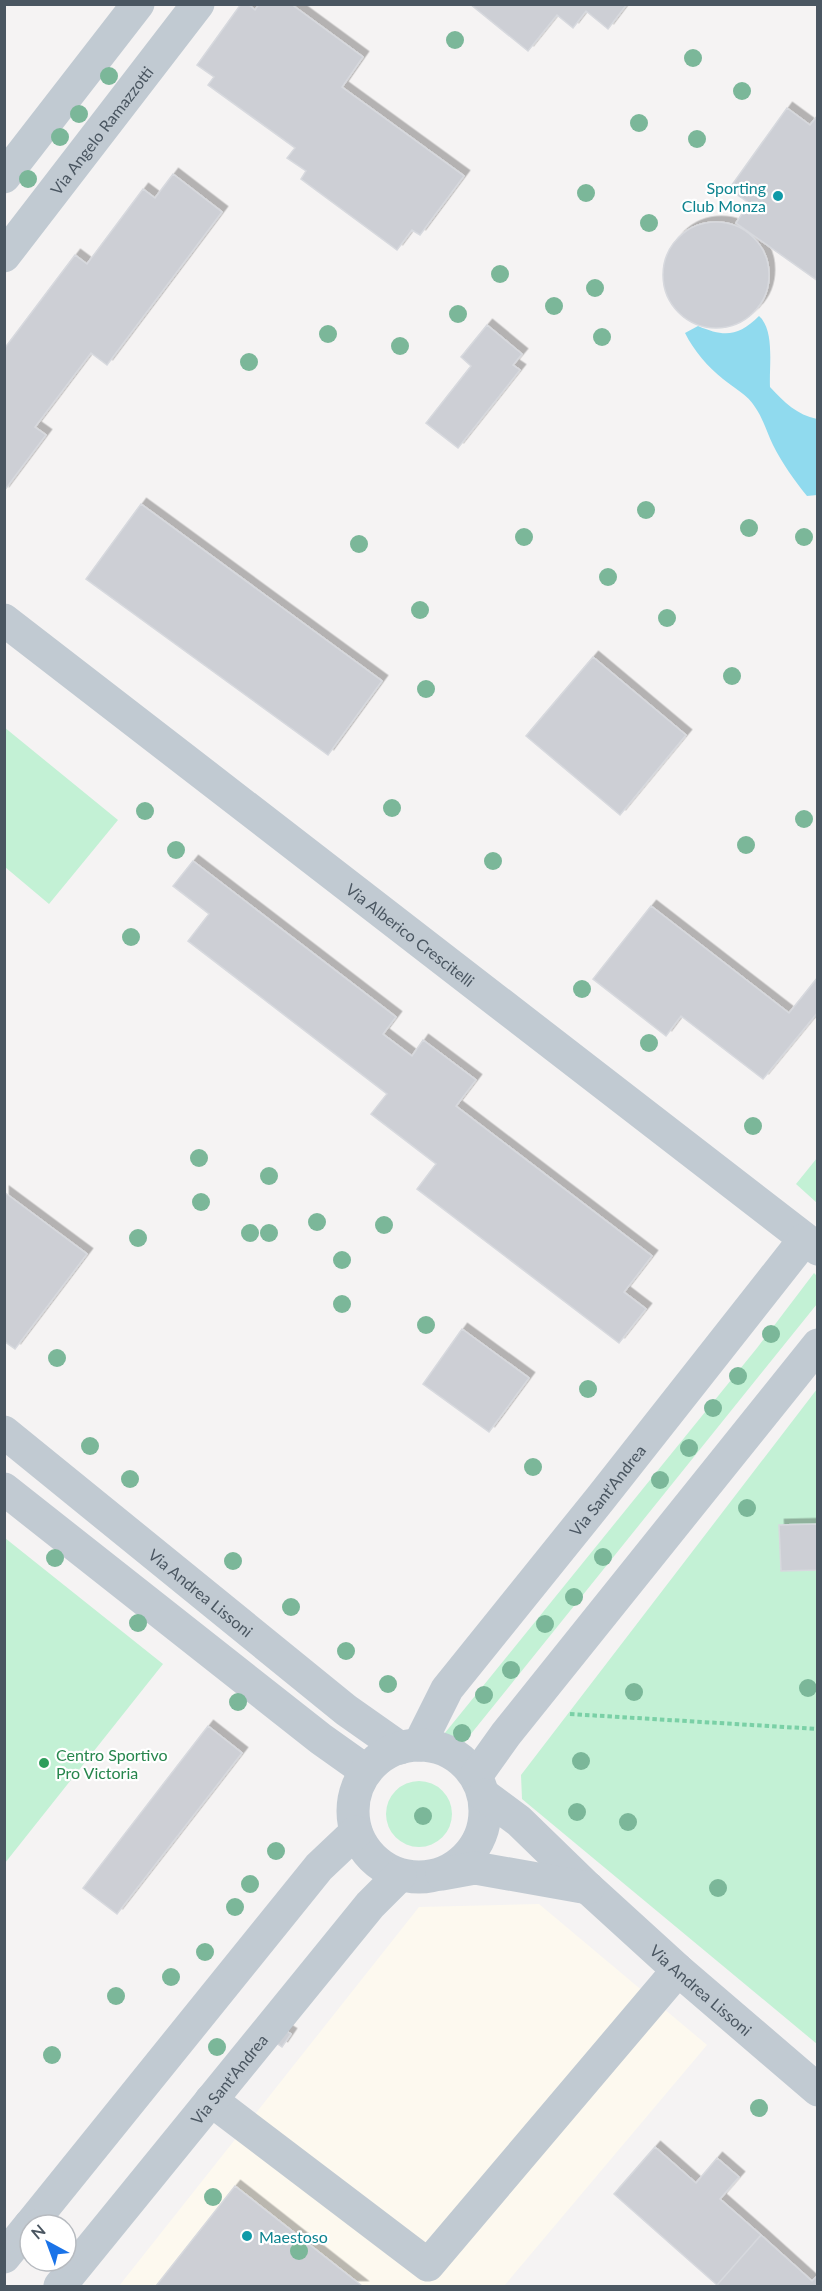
<svg xmlns="http://www.w3.org/2000/svg" width="822" height="2291" font-family="Lato,sans-serif">
	<style>
		.commercial { fill: #fdf9ef }
		.green { fill: #c3f1d5 }
		.water { fill: #90daee }
		.building { fill: #cdcfd5; stroke: #d7d9de; stroke-width: 1.5; filter: url(#shadow) }
		.lines { fill: none; stroke-linecap: round; stroke-linejoin: round }
		.path { stroke: #7ad0a6; stroke-width: 4; stroke-dasharray: 4.5 3; stroke-linecap: butt }
		.minor { stroke: #c1cad2; stroke-width: 33 }
		.tree { fill: #7bb799 }
		.culture-dot { fill: #0f9aa8; stroke: #fff; stroke-width: 2 }
		.leisure-dot { fill: #2e9e5b; stroke: #fff; stroke-width: 2 }
		.labels { text-anchor: middle; dominant-baseline: central; stroke-width: 4.5; stroke-linejoin: round; paint-order: stroke }
		.street-label { font-size: 16px; fill: #4a5661; stroke: #fff }
		.culture-label { font-size: 16px; fill: #0d838f; stroke: #fff; text-anchor: end }
		.leisure-label { font-size: 16px; fill: #27864d; stroke: #fff; text-anchor: start }
	</style>
	<defs>
		<filter id="shadow"><feDropShadow dx="5.5" dy="-5.5" stdDeviation="0" flood-color="#0004"/></filter>
	</defs>
	<rect width="100%" height="100%" fill="#f5f3f3"/>
	<path class="commercial" d="M539,1904L707,2045L504,2286H119L419,1907Z"/>
	<path class="green" d="M4,727L118,820L49,904L5,867Z
		M817,1158V1203L796,1184Z
		M814,1273L817,1276V1304L458,1750L440,1739L757,1348Z
		M817,1389V2044L522,1799L521,1775Z
		M5,1538L163,1664L5,1863Z
		M386 1814a33 33 0 1 1 66 0a33 33 0 1 1-66 0Z"/>
	<path class="water" d="M759,316C775,330 769,366 770,387C784,402 797,415 817,419V495L807,496C794,480 782,463 773,445C767,433 763,418 755,407C748,395 734,388 723,379C708,367 694,351 685,333L698,326C724,337 738,337 759,316Z"/>
	<path class="building" d="M241,4H248L255,10L259,4H291L363,57L342,87L464,176L420,235L412,230L397,250L301,179L306,171L287,158L295,148L208,85L214,77L197,65Z
		M470,4H627L608,29L586,11L573,28L557,15L528,51Z
		M787,108L810,125L818,115V281L736,223L749,203L729,189Z
		M173,174L222,212L107,365L91,353L35,427L46,435L4,491V349L75,255L87,264L143,189L155,198Z
		M663 275a53 53 0 1 1 106 0a53 53 0 1 1-106 0Z
		M487,325L522,354L513,365L520,370L458,448L426,423L471,366L461,357Z
		M141,504L382,681L328,755L86,579Z
		M593,657L686,735L620,815L526,736Z
		M193,861L396,1017L383,1034L412,1056L423,1040L476,1080L456,1106L652,1256L624,1292L646,1309L619,1343L417,1189L436,1164L371,1114L387,1094L188,941L209,914L173,886Z
		M651,906L789,1013L818,977V1012L763,1079L681,1016L666,1036L593,979Z
		M4,1192L87,1254L15,1349L4,1341Z
		M462,1329L529,1378L489,1432L423,1384Z
		M818,1524V1570L781,1571L779,1525Z
		M208,1726L242,1753L117,1914L83,1888Z
		M285,2030L291,2034L282,2047L275,2042Z
		M655,2147L696,2183L717,2158L739,2177L720,2199L761,2235L717,2285L614,2194Z
		M235,2186L362,2286H156Z
		M761,2235L812,2281L818,2275V2286H719L717,2285Z"/>
	<g class="lines">
		<path class="path" d="M570,1714L818,1729"/>
		<g class="minor">
			<path d="M4,177L138,4"/>
			<path id="s1" d="M4,256L198,4"/>
			<path id="s2" d="M4,620L818,1249"/>
			<path id="s3" d="M4,1432L346,1710L400,1748"/>
			<path d="M4,1489L321,1739L366,1771"/>
			<path id="s4" d="M419,1745L447,1689L600,1499L804,1240"/>
			<circle cx="419" cy="1811" r="66"/>
			<path d="M476,1776L506,1734L818,1345"/>
			<path id="s5" d="M484,1795L519,1821L588,1888L678,1970L818,2090"/>
			<path d="M442,1874L475,1868L588,1888"/>
			<path d="M211,2100L428,2265L678,1970"/>
			<path d="M30,2225L319,1867L356,1832"/>
			<path d="M4,2257L30,2225"/>
			<path id="s6" d="M60,2286L370,1905L400,1875"/>
		</g>
	</g>
	<g class="tree">
		<circle cx="455" cy="40" r="9"/>
		<circle cx="693" cy="58" r="9"/>
		<circle cx="109" cy="76" r="9"/>
		<circle cx="742" cy="91" r="9"/>
		<circle cx="79" cy="114" r="9"/>
		<circle cx="639" cy="123" r="9"/>
		<circle cx="60" cy="137" r="9"/>
		<circle cx="697" cy="139" r="9"/>
		<circle cx="28" cy="179" r="9"/>
		<circle cx="586" cy="193" r="9"/>
		<circle cx="649" cy="223" r="9"/>
		<circle cx="500" cy="274" r="9"/>
		<circle cx="595" cy="288" r="9"/>
		<circle cx="554" cy="306" r="9"/>
		<circle cx="458" cy="314" r="9"/>
		<circle cx="328" cy="334" r="9"/>
		<circle cx="602" cy="337" r="9"/>
		<circle cx="400" cy="346" r="9"/>
		<circle cx="249" cy="362" r="9"/>
		<circle cx="646" cy="510" r="9"/>
		<circle cx="749" cy="528" r="9"/>
		<circle cx="524" cy="537" r="9"/>
		<circle cx="804" cy="537" r="9"/>
		<circle cx="359" cy="544" r="9"/>
		<circle cx="608" cy="577" r="9"/>
		<circle cx="420" cy="610" r="9"/>
		<circle cx="667" cy="618" r="9"/>
		<circle cx="732" cy="676" r="9"/>
		<circle cx="426" cy="689" r="9"/>
		<circle cx="392" cy="808" r="9"/>
		<circle cx="145" cy="811" r="9"/>
		<circle cx="804" cy="819" r="9"/>
		<circle cx="746" cy="845" r="9"/>
		<circle cx="176" cy="850" r="9"/>
		<circle cx="493" cy="861" r="9"/>
		<circle cx="131" cy="937" r="9"/>
		<circle cx="582" cy="989" r="9"/>
		<circle cx="649" cy="1043" r="9"/>
		<circle cx="753" cy="1126" r="9"/>
		<circle cx="199" cy="1158" r="9"/>
		<circle cx="269" cy="1176" r="9"/>
		<circle cx="201" cy="1202" r="9"/>
		<circle cx="317" cy="1222" r="9"/>
		<circle cx="384" cy="1225" r="9"/>
		<circle cx="250" cy="1233" r="9"/>
		<circle cx="269" cy="1233" r="9"/>
		<circle cx="138" cy="1238" r="9"/>
		<circle cx="342" cy="1260" r="9"/>
		<circle cx="342" cy="1304" r="9"/>
		<circle cx="426" cy="1325" r="9"/>
		<circle cx="771" cy="1334" r="9"/>
		<circle cx="57" cy="1358" r="9"/>
		<circle cx="738" cy="1376" r="9"/>
		<circle cx="588" cy="1389" r="9"/>
		<circle cx="713" cy="1408" r="9"/>
		<circle cx="90" cy="1446" r="9"/>
		<circle cx="689" cy="1448" r="9"/>
		<circle cx="533" cy="1467" r="9"/>
		<circle cx="130" cy="1479" r="9"/>
		<circle cx="660" cy="1480" r="9"/>
		<circle cx="747" cy="1508" r="9"/>
		<circle cx="603" cy="1557" r="9"/>
		<circle cx="55" cy="1558" r="9"/>
		<circle cx="233" cy="1561" r="9"/>
		<circle cx="574" cy="1597" r="9"/>
		<circle cx="291" cy="1607" r="9"/>
		<circle cx="138" cy="1623" r="9"/>
		<circle cx="545" cy="1624" r="9"/>
		<circle cx="346" cy="1651" r="9"/>
		<circle cx="511" cy="1670" r="9"/>
		<circle cx="388" cy="1684" r="9"/>
		<circle cx="808" cy="1688" r="9"/>
		<circle cx="634" cy="1692" r="9"/>
		<circle cx="484" cy="1695" r="9"/>
		<circle cx="238" cy="1702" r="9"/>
		<circle cx="462" cy="1733" r="9"/>
		<circle cx="581" cy="1761" r="9"/>
		<circle cx="577" cy="1812" r="9"/>
		<circle cx="423" cy="1816" r="9"/>
		<circle cx="628" cy="1822" r="9"/>
		<circle cx="276" cy="1851" r="9"/>
		<circle cx="250" cy="1884" r="9"/>
		<circle cx="718" cy="1888" r="9"/>
		<circle cx="235" cy="1907" r="9"/>
		<circle cx="205" cy="1952" r="9"/>
		<circle cx="171" cy="1977" r="9"/>
		<circle cx="116" cy="1996" r="9"/>
		<circle cx="217" cy="2047" r="9"/>
		<circle cx="52" cy="2055" r="9"/>
		<circle cx="759" cy="2108" r="9"/>
		<circle cx="213" cy="2197" r="9"/>
		<circle cx="299" cy="2251" r="9"/>
	</g>
	<g class="culture-dot">
		<circle cx="778" cy="196" r="6"/>
		<circle cx="247" cy="2236" r="6"/>
	</g>
	<circle class="leisure-dot" cx="44" cy="1763" r="6"/>
	<g class="labels">
		<g class="street-label">
			<text stroke="none"><textPath href="#s1" startOffset="159">Via Angelo Ramazzotti</textPath></text>
			<text stroke="none"><textPath href="#s2" startOffset="514">Via Alberico Crescitelli</textPath></text>
			<text stroke="none"><textPath href="#s4" startOffset="318">Via Sant'Andrea</textPath></text>
			<text stroke="none"><textPath href="#s3" startOffset="254">Via Andrea Lissoni</textPath></text>
			<text stroke="none"><textPath href="#s5" startOffset="292">Via Andrea Lissoni</textPath></text>
			<text stroke="none"><textPath href="#s6" startOffset="267">Via Sant'Andrea</textPath></text>
		</g>
		<g class="culture-label">
			<text x="766" y="187">Sporting<tspan x="766" dy="18">Club Monza</tspan></text>
			<text x="259" y="2236" text-anchor="start">Maestoso</text>
		</g>
		<g class="leisure-label">
			<text x="56" y="1754">Centro Sportivo<tspan x="56" dy="18">Pro Victoria</tspan></text>
		</g>
	</g>
	<rect width="822" height="2291" fill="none" stroke="#4a5661" stroke-width="12"/>
	<g transform="translate(48 2243) rotate(319)"><circle r="28" fill="#ffffff" stroke="#b7bbc0" stroke-width="1.5"/>
	<path d="M0-4.5L10 22L0 15L-10 22Z" fill="#1a73e8"/>
	<text y="-9" font-size="16" font-weight="bold" text-anchor="middle" fill="#4a5661">N</text>
	</g>
</svg>
